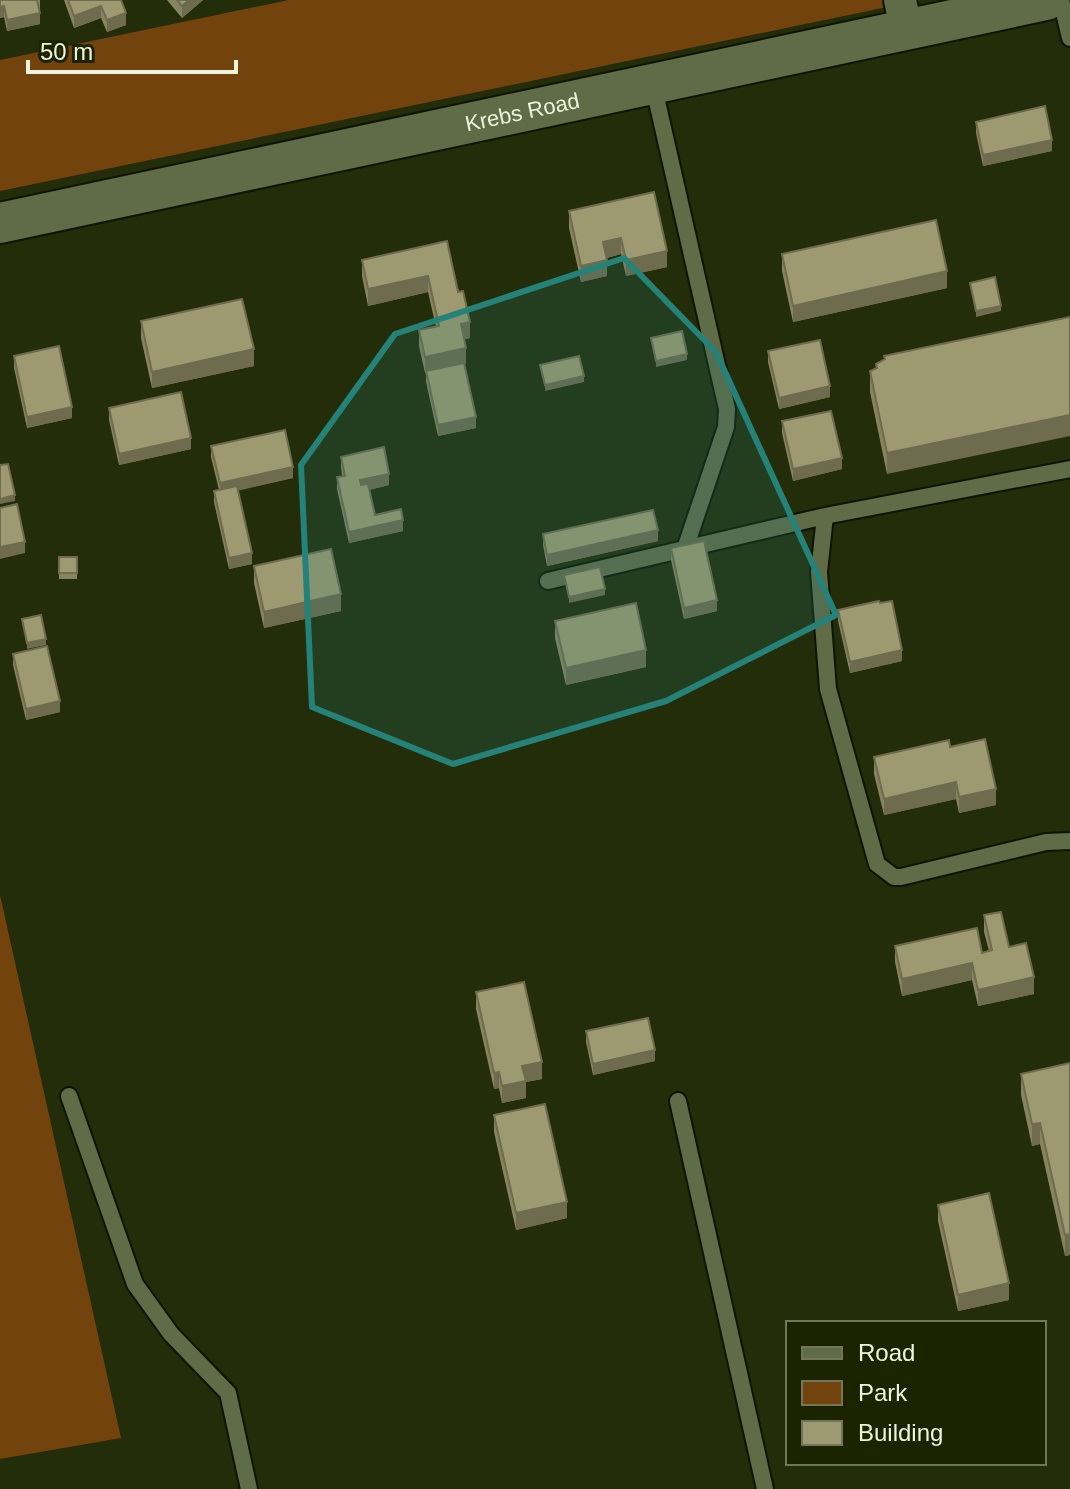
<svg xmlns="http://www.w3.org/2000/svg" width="1070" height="1489" font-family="Arial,sans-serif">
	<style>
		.green { fill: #73430e }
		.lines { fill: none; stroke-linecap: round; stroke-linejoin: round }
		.service-casing { stroke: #0e1400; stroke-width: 20 }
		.minor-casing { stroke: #0e1400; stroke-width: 36 }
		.tertiary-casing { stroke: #0e1400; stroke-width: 44 }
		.service { stroke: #606b47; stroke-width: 16 }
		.minor { stroke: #606b47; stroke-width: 32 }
		.tertiary { stroke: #606b47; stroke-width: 40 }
		.wall { fill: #878460 }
		.shaded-wall { fill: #6e6b4e }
		.building { fill: #9d9970; stroke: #6e6b4e; stroke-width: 2 }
		.marked { fill: #258279; fill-opacity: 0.2; stroke: #258279; stroke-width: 6; stroke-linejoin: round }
		.labels { text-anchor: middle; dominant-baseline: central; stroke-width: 8; stroke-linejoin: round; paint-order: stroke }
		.street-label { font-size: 22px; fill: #ecf3de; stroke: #1b2301 }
	</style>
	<rect width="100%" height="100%" fill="#242d09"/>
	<path class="green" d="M289,0H921L0,191V60Z
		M0,895L121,1438L0,1459Z"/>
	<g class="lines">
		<defs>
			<path id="service" d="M1061,0L1070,38
				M653,84L727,409L726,427L685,549
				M825,516L819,572L828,689L877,864L894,877H901L1046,842L1070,841
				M548,581L825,516L1070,469
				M69,1096L135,1284L171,1334L228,1393L249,1489
				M678,1101L765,1489"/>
			<path id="minor" d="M900,0L906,28"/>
			<g id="tertiary">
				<path id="s1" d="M0,223L1046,0"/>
			</g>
		</defs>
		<use href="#service" class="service-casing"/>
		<use href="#minor" class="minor-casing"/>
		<use href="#tertiary" class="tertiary-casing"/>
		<use href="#service" class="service"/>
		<use href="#minor" class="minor"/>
		<use href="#tertiary" class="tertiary"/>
	</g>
	<path class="wall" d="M0,0H40V24L7,31L4,17L0,18Z
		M64,0H121L126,25L107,32L101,18L74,28Z
		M167,0H203L182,18Z
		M976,122L1052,151L983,166L976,133Z
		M654,192L667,267L626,276L621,254L607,258V276L581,282L569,228V211Z
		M447,241L470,338L464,339L466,364H464L476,428L438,436L426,382V373H425L419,346V330L436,327L428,292L368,306L362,276V260Z
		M782,254L947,288L793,322L782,271Z
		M1070,317L887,474L870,392V371L876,368V364Z
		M141,321L254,366L152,388L141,338Z
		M768,351L830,397L779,409L768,362Z
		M14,356L72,418L27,428L14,368Z
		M109,408L191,449L119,465L109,420Z
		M782,421L842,469L793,481L782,433Z
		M211,446L293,478L238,490L252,564L229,569L214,502V491L219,490L211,457Z
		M341,457L389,485L369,490L375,515L403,531L349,543L337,489V477L342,476L341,468Z
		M543,534L658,541L547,566L543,545Z
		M671,548L717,611L684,619L671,560Z
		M59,557H77V579H59Z
		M254,566L341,611L264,628L254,583Z
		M838,610L902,661L850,673L838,621Z
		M555,621L646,667L566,685L555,638Z
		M13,654L60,712L26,720L13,665Z
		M950,747L996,805L959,813L956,799L884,815L874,774V757Z
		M984,915L1009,947L1034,994L978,1006L972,980L902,996L895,962V946L982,953L989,951L984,932Z
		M476,992L542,1079L526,1082V1098L502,1103L499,1088L494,1089L476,1009Z
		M586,1031L655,1061L593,1075L586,1042Z
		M1070,1063V1255L1065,1256L1040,1144L1032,1146L1021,1095V1074Z
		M494,1115L567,1218L516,1230L494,1132Z
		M938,1205L1009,1300L958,1311L938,1221Z"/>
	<path class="shaded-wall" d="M189,0H203L182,18V6Z
		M4,6V17L0,18V7Z
		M101,6V18L74,28V16Z
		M40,13V24L7,31V20Z
		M126,13V25L107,32V20Z
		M1052,140V151L983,166V155Z
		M621,238V254L603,259V242Z
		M667,251V267L626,276V260Z
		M607,260V276L581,282V266Z
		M947,271V288L793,322V306Z
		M428,276V292L368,306V289Z
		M1001,306V311L976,317V311Z
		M470,322V338L461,340V324Z
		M466,348V364L425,373V357Z
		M254,349V366L152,388V372Z
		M687,354V360L656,367V361Z
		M584,376V382L545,391V385Z
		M830,386V397L779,409V398Z
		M72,407V418L27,428V417Z
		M1070,415V436L887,474V453Z
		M476,417V428L438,436V425Z
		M191,438V449L119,465V454Z
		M842,458V469L793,481V469Z
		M293,467V478L220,495V483Z
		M389,474V485L360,492V480Z
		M15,495V501L0,504V499Z
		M403,520V531L349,543V532Z
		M658,530V541L547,566V555Z
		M25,542V553L0,559V547Z
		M252,553V564L229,569V558Z
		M605,589V595L569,603V597Z
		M341,594V611L264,628V612Z
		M717,600V611L684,619V608Z
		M46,639V645L27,649V643Z
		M646,650V667L566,685V668Z
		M902,650V661L850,673V662Z
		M60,701V712L26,720V709Z
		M956,782V799L884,815V799Z
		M996,789V805L959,813V797Z
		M972,963V980L902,996V979Z
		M1034,977V994L978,1006V990Z
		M655,1050V1061L593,1075V1064Z
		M542,1062V1079L526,1082V1098L502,1103V1086L522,1066Z
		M499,1072V1088L494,1089V1073Z
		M1040,1123V1144L1032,1146V1124Z
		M567,1202V1218L516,1230V1213Z
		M1070,1234V1255L1065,1256V1235Z
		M1009,1283V1300L958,1311V1295Z"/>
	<path class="building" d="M0,0H37L40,13L7,20L4,6L0,7Z
		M68,0H121L126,13L107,20L101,6L74,16Z
		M177,0H189L182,6Z
		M1045,106L1052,140L983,155L976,122Z
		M654,192L667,251L626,260L621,238L603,242L607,260L581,266L569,211Z
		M936,220L947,271L793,306L782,254Z
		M447,241L458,292L463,291L470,322L461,324L466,348L425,357L419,330L439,326L428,276L368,289L362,260Z
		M995,277L1001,306L976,311L970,283Z
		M242,299L254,349L152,372L141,321Z
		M1070,317V415L887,453L870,371L877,368L876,364L885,359L884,356Z
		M682,331L687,354L656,361L651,338Z
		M820,340L830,386L779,398L768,351Z
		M59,346L72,407L27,417L14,356Z
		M579,356L584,376L545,385L540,365Z
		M464,363L476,417L438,425L426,371Z
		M181,392L191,438L119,454L109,408Z
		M831,411L842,458L793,469L782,421Z
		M285,430L293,467L220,483L211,446Z
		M384,447L389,474L360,480L361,485L368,484L375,515L401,509L403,520L349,532L337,477L345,476L341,457Z
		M8,464L15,495L0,499V465Z
		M237,486L252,553L229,558L214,491Z
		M17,504L25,542L0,547V508Z
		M653,510L658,530L547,555L543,534Z
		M704,541L717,600L684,608L671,548Z
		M331,549L341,594L264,612L254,566Z
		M59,557H77V573H59Z
		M600,567L605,589L569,597L564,575Z
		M879,601L880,603L892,601L902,650L850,662L838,610Z
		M636,603L646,650L566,668L555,621Z
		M41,615L46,639L27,643L22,619Z
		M47,646L60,701L26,709L13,654Z
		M985,739L996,789L959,797L956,782L884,799L874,757L949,740L950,747Z
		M1001,912L1009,947L1026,943L1034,977L978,990L972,963L902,979L895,946L977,928L982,953L992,950L984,915Z
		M524,982L542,1062L522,1066L526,1081L502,1086L499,1072L494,1073L476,992Z
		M648,1018L655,1050L593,1064L586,1031Z
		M1070,1063V1234L1065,1235L1040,1123L1032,1124L1021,1074Z
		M545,1104L567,1202L516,1213L494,1115Z
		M989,1193L1009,1283L958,1295L938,1205Z"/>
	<path class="marked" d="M624,258L716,352L836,615L666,701L453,764L312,707L301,465L395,334Z"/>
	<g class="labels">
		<g class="street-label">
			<text stroke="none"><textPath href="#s1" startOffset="534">Krebs Road</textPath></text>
		</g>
	</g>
	<rect x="786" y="1321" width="260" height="144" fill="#1b2301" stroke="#6f7659" stroke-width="2"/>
	<rect x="802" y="1347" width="40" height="12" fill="#606b47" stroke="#6f7659" stroke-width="2"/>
	<text x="858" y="1361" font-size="24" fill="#ecf3de">Road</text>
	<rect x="802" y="1381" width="40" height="24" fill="#73430e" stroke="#6f7659" stroke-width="2"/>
	<text x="858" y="1401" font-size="24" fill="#ecf3de">Park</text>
	<rect x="802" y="1421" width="40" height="24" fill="#9d9970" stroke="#6f7659" stroke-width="2"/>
	<text x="858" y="1441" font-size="24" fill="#ecf3de">Building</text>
	<path d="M28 60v12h208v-12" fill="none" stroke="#ecf3de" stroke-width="4"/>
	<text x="40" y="60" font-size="24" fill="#ecf3de" stroke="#1b2301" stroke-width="6" paint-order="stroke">50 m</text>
</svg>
